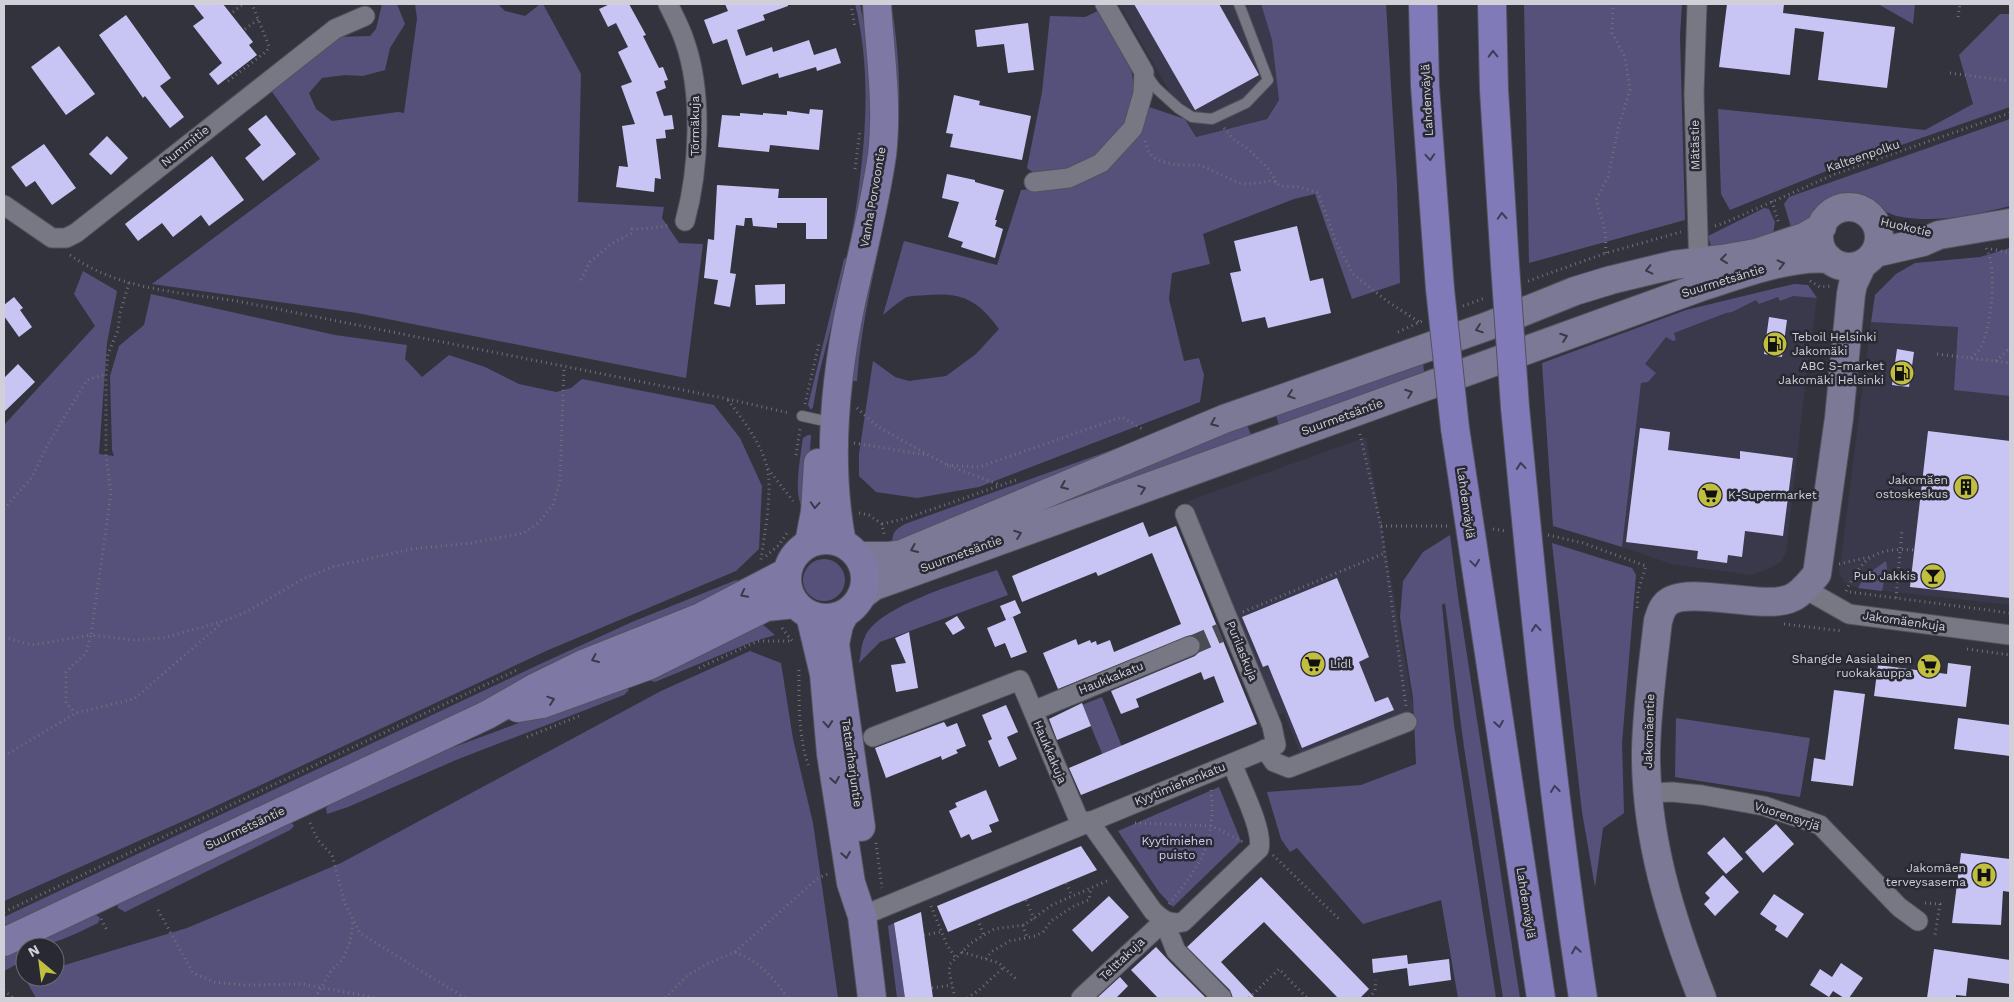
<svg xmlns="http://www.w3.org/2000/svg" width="2014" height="1002" font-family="'Work Sans',sans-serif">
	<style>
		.built { fill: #3a394b }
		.green { fill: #55517b }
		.building { fill: #c8c5f5 }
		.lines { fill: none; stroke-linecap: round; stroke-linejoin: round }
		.street-tunnel { stroke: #4b4b55; stroke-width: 19; stroke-dasharray: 19 9; stroke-linecap: butt }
		.lane-casing { stroke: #52515b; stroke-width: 12 }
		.street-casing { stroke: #52515b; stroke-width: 21 }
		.secondary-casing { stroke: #52515b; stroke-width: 30 }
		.primary-casing { stroke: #52515b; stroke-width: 30 }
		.highway-casing { stroke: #52515b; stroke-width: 30 }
		.path { stroke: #71717b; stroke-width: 3; stroke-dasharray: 1 4; stroke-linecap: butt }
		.lane { stroke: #787885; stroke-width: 10 }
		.street { stroke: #787885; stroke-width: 19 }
		.secondary { stroke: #7b7995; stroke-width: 28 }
		.primary { stroke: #7d79a4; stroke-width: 28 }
		.highway { stroke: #817ab9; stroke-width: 28 }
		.highway-bridge-casing { stroke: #52515b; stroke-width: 30; stroke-linecap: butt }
		.highway-bridge { stroke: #817ab9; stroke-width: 28 }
		.oneway { stroke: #3f3d55 }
		.oneway2 { stroke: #393947 }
		.oneway3 { stroke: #3a394a }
		.labels { text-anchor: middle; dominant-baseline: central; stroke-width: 5; stroke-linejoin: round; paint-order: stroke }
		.street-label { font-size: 12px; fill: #d1d0d8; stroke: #292934 }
		.poi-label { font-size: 12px; fill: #d1d0d8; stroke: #292934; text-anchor: end }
		.park-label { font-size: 12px; fill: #d0cef7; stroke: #292934 }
	</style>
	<rect width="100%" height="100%" fill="#33333e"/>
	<path class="built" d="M1119,4H1261L1272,40L1279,100L1266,119L1196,137Z
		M1794,284L1808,285L1817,298L1806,378L1786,552L1781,562L1769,569L1751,575L1671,564L1622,547L1641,383L1633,352L1686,310Z
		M1871,322L1958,327L1954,389L2010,396V605L1858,588L1844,582L1839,574Z
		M1366,437L1414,711L1301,756L1284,713L1276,716L1188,501Z"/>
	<path class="green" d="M382,4H397L405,24L390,48L385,70L363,76L345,75L322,78L309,93L316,109L332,121L398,112L404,113L417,19L415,4H498L505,11L525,16L540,4H543L581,74L578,202L664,207L662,218L679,243L703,244L686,378L357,313L152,284L320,159L270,89L336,37L370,36L376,29Z
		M855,4H860C863,21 868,39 870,57C876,118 865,179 853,239L851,238C864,163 874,79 855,4Z
		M885,4H891C900,50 902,116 895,163C884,236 862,308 857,381H853V350Z
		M1261,4H1386L1397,184L1400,283L1352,299L1315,194L1294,199L1203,234L1210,264L1172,273L1169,299L1184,361L1199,358L1204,375L1200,402L979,487L917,498L876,492L859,476V454L873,361L895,377L909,381L946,376L976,354L999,329C978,300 962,292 927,295C920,296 910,295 905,298C897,303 890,309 883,315L904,241L997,265L1021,190L1071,184L1146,106L1185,119L1196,137L1267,119L1279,100L1272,40Z
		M1524,4H1682L1680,36L1685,220L1529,263Z
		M1878,4H1915L1913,24Z
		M1100,10L1130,62L1135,92L1128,125L1098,160L1039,177L1027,168L1042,92L1050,16L1085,17Z
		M2000,14H2010V107L1824,172L1730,210L1721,194L1718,109L1925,130L1973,104L1959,55Z
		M2010,119V206C1974,215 1934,224 1897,216C1876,211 1861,186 1838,195C1827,198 1817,206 1811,216C1809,219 1809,223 1806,226C1802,229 1797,231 1793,234L1784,204L1789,197Z
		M1764,208L1769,209L1775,222L1772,241L1716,250L1711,246L1708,236Z
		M2010,248V396L1954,390L1958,327L1871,322L1875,295L1896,274L1915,263L1980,257Z
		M848,256L849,257L819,374L813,407L811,410L808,405L844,259Z
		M83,271L117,291L107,343L99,454L114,456L112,450L110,376L119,346L144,325L151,294L335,335L407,345L405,359L422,377L449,355L485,367L519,384L556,392L571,388L582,379L714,405L740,438L762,486L759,549L736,571L546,651L199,814L4,901V425L95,326L74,294Z
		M1794,284L1808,285L1817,298L1793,296L1780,301L1778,297L1759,304L1756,300L1732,312L1726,313L1674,333L1676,340L1673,341L1666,337L1645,364L1656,373L1648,382L1641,383L1622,547L1553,526L1542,363L1686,310Z
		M1422,354L1425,380L1281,432L1276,415Z
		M1209,415L893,547C891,534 894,530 905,524Z
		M1247,425L1254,442L904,560L1201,435Z
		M808,435H811L808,481L802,506C793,494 801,453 803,438Z
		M1450,535L1458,597L1520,998H1503L1464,747L1445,603L1442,605L1454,725L1496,998H1458L1441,900L1363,924L1297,848L1290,852L1281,839L1267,792L1361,785L1416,764L1413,698L1400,617L1403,581L1423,552Z
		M1552,543L1632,568L1636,575L1622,743L1624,813L1603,828L1595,887L1582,812Z
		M803 580a21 21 0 1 1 42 0a21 21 0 1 1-42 0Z
		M1886,561L1887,568L1882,591L1858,588L1865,576Z
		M997,570L1008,595L880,642L859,663C861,655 861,644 865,637C877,606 966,581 997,570Z
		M736,580L743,582L747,586L4,930V917L538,665L632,622Z
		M762,624L775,635L752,642L655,682L649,680L648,674Z
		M750,651L781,663L793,739L813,823L838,998H36L24,977H55V968L187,928L341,863L661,691Z
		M624,684L629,690L624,695L456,760L348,807L327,814L326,808L336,799L435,754Z
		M1102,697L1133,774L1114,782L1082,705Z
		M1676,718L1810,738L1800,797L1675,777Z
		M1219,787L1241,841L1173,907L1159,892L1118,831Z
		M288,821L292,823L294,826L290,830L125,912L118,908L117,902Z
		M90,915H96L100,918L98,923C75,934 51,947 25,947V960L4,971V955Z
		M894,923L905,998H897L888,926Z"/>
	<path class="building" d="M193,4H223L253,42L249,45L257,55L218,85L209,74L222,63L193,26L204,18Z
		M610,4H629L646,35L643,36L659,68L663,67L668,80L664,81L666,88L656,92L664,116L672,115L674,129L665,130L666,138L656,139L661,179L655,178L654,192L616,187L619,166L628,167L622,126L635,124L621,86L632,82L618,52L628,47L616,23L608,27L599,9Z
		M725,4H788V6L763,15L765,20L737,30L746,56L772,47L773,52L809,40L814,55L836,48L841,63L817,71L816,67L779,78L778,73L742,85L727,39L713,44L704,20L728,11Z
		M1134,4H1219L1259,75L1195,110Z
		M1727,4H1784L1783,13L1895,27L1887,88L1818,80L1824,32L1795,28L1790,75L1719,67Z
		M126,15L171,78L160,86L184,117L170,128L145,96L143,98L99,35Z
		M1028,23L1034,70L1008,73L1004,44L977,47L975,30Z
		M59,46L95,94L66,115L31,67Z
		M954,95L980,101L979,105L1031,116L1022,160L950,147L953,134L946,133Z
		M810,109L823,110L819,150L770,145L769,152L718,147L722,115L740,116V113L763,115V113L787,115V111L809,114Z
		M266,115L296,154L263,181L245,158L261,145L248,129Z
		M107,136L128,158L111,175L89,154Z
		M44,144L76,188L52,205L35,181L26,187L11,167Z
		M212,156L244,200L209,226L201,215L173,237L162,223L138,241L125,224Z
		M947,174L975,180V182L1004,190L995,220H997L995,226L1003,229L995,258L961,247L963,242L948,237L959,202L942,198Z
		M717,185L779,189L778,198H827V239H806V223H777V228L753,226L752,218H745L744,226L736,225L730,273L736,274L730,307L714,304L718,280L704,278L708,239L714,240Z
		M1297,226L1310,281L1323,278L1331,313L1268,328L1265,317L1242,322L1230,273L1241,271L1234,241Z
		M785,284V304L756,305L755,285Z
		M14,297L23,308L20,310L32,327L19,337L4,316V305Z
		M1769,317L1787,320L1782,357L1764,354Z
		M1897,349L1914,352L1909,387L1892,385Z
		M18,364L35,382L4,412V378Z
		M1640,428L1670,432L1668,450L1740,459V451L1793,458L1783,536L1745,531L1742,557L1728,555L1727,563L1697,559L1698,551L1626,542Z
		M1928,431L2010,441V598L1910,587Z
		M1143,522L1149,537L1176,526L1257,724L1081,795L1069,768L1224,702L1214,676L1204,680L1201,672L1136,699L1139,707L1121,714L1111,691L1195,656L1199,652L1201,642L1196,637L1191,635L1058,689L1043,653L1076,639L1078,645L1090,640L1091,643L1096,641L1097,645L1110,640L1114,652L1181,624L1152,553L1098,576L1096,572L1022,602L1012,576Z
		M1337,578L1369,657L1359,662L1375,702L1388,697L1394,710L1302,748L1268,665L1263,667L1242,617Z
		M1015,600L1021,613L1006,620L1000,606Z
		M957,616L965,628L953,635L945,623Z
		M1013,617L1027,652L1011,658L1005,643L995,647L987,628Z
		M909,632L918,688L896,692L891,665L906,663L895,638Z
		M1948,663L1971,666L1966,707L1874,696L1878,665L1947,674Z
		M1834,690L1865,694L1853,786L1811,781L1814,758L1825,760Z
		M1082,703L1091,726L1057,740L1049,719Z
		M1006,705L1018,732L1007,737L1017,759L999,767L988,741L992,739L982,715Z
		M1958,718L2010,725V756L1954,749Z
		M944,722L947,727L957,723L966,746L956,750L958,753L942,760L941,756L886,778L875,748Z
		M986,790L999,821L989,825L992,832L972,840L969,834L961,838L949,811L957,807L955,803Z
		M1776,824L1794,844L1763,873L1745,852Z
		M1724,837L1743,859L1726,874L1707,853Z
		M1081,846L1097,870L948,932L937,906Z
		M1961,853L2010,859V892L2003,891L2001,925L1952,923Z
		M1723,875L1739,892L1715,916L1704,904L1710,898L1705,893Z
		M1261,877L1369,989L1360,998H1338L1264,922L1221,962L1255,998H1233L1230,990L1187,947Z
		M1774,894L1804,914L1787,938L1775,930L1777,926L1760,914Z
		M1109,896L1129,917L1092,952L1072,930Z
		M921,912L933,998H905L894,923Z
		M1156,947L1170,962L1206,998H1158L1131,970Z
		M1934,949L2010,960V984L1968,978L1966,996L1956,995V998H1927Z
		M1407,955L1408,964L1449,959L1451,980L1409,986L1407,968L1373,973L1372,959Z
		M1841,963L1863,978L1849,998H1844L1833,991L1829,997L1810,985L1820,969L1832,977Z
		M1120,977L1128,986L1116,998H1097Z"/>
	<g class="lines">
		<path class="street-tunnel" d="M1190,646L1220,633"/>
		<defs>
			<path id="lane" d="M1145,73L1156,88L1178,108L1192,117L1212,119L1246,103L1268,80L1239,4
				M802,416L820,420"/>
			<path id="street" d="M668,4C674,16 681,29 685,42C703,94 699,170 685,221
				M1697,4L1694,94L1699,272
				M1034,182L1069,178L1101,163L1133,128L1143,93L1144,72L1105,4
				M4,205L52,238H66L76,233L335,29L365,16
				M1805,589L1849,614L2010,635
				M1033,711L1190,646
				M873,737L1020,680L1081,825
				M1265,749L1274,762L1289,768L1407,722
				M1648,793L1672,792L1702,795L1764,806L1820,825L1899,907L1918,921
				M1089,821L1153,911C1162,920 1170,925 1183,922L1259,849C1264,830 1239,783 1232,763
				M862,916L1276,745L1272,726L1185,514
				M1164,921L1176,951L1222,998
				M1081,998L1164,921"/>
			<path id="secondary" d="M1819 237a30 30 0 1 1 60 0a30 30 0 1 1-60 0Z
				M1875,253L1923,242L1939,235L2010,223
				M858,556H888L902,554L1224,419L1488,326L1575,291L1611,280L1673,265L1722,259L1756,253L1804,237L1822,227
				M861,596L874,586L891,580L1701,287C1739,275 1791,255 1829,259
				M1702,998C1671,919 1645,837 1646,750C1647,707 1653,664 1658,621C1660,615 1661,609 1666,604C1685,584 1759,610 1789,599C1801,595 1809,583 1817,574L1839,418L1851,294L1853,284L1862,265"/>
			<path id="primary" d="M787 579a39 39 0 1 1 78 0a39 39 0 1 1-78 0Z
				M809,543L815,512L818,463
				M842,543C827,466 835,379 851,303C862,254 875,204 882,155C888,104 880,54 877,4
				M845,613L839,625L835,644L861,827
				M810,615L824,674L831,754L851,883L862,916L872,998
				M518,708L542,704L650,665L766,607L795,604
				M4,942L487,715L536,687L583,664L701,617L787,572"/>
			<path id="highway" d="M1423,4L1425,86L1440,289
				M1492,4L1494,90L1505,265
				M1515,407C1534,604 1553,802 1583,998
				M1455,428L1541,998"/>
		</defs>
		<use href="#lane" class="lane-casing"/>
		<use href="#street" class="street-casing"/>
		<use href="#secondary" class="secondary-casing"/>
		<use href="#primary" class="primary-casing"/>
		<use href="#highway" class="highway-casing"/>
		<path class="path" d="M851,4L855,28
			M233,12L243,4
			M1958,17L1960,4
			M245,29L259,19
			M1950,73L2010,81
			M228,81L267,51L269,46L252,4
			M1224,128L1233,139L1248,149L1269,169L1276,182
			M1145,141L1149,152L1153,157L1161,161L1176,165H1200L1239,183L1249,184L1270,181L1276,182L1280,186L1300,187L1318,193L1337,244L1353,274L1387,301L1419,322
			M855,169L860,131
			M1772,201L1779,224
			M1715,226L1724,223L1835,174L2010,113
			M1991,249L2010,253
			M1606,253L1605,229L1596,200L1608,177L1618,129L1630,90L1625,57L1612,33L1613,4
			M70,255C119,290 179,292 237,301L728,399L789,413
			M581,280L590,262L611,244L632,233V229C645,229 657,228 669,225
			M1528,281L1606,253L1681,232
			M1810,281L1820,287L1832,286
			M129,283L120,313L118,330L108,354L106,374V456L111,493L91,635L133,640L163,638L224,621L246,612L303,579L332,567L412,549L471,543L524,533L538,523L553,505L560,481L564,367
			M1463,306L1485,298
			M1398,332L1422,321
			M1937,354L2010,363
			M1971,358C1974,355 1979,351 1981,347C1991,327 1998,267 1986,248
			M1996,361L2010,348
			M728,400C743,420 761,443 767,467C773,492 764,535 761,560
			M805,404L819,344
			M857,408L878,427L947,465L1000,485
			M1360,434L1381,526L1406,706
			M854,443L927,455
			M796,455L800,429
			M947,465L979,467L1122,417L1142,429
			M768,469L793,501
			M4,509L32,477L48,444L87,380L106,374
			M859,513L869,515L882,524L884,534
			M882,524L907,518L1019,479
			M1381,526H1448
			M1493,529L1506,531
			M1548,535L1583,543L1646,566L1638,591L1637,609
			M766,556L779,545L787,533
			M1839,564L1869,557
			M1846,591C1862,558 1875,547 1914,550
			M1850,592L2010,613
			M1896,598L1902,531
			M1243,612L1385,553
			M1784,624L1842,631
			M782,628L792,641
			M4,637L32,645L91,635L86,653L66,672V703L76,713
			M1967,649L2010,655
			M699,668L758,641H792
			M799,670C799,702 798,737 809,767
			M527,737L579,716
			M4,756L76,713L134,699L222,623
			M310,823L318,840L332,855L345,904L360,933L465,998
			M1135,823L1212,826L1243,842
			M876,843L882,888
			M1273,855L1341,921
			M1066,883L1072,896
			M1026,900L1034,919
			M1925,903L1940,904L1935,935
			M1169,904C1201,865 1216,842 1211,790
			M931,906L947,945L955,957
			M158,910L193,973L214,982L246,985L302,984L377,998
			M4,912L519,669
			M101,919L108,932
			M978,919L983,934
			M1023,925L1027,938
			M924,935L941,932
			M735,952C763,964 770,975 788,998
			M962,952L999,963L1017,980
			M986,959L991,952L1010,941L1035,936L1043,932L1051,921L1074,906L1089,900L1091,888
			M932,988L952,985
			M4,990L13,998
			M315,998L331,971L343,959L350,942L353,920
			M665,998L687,976L705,965L735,952L818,878L828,874
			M955,998L949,971L950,964L971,943L994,929L1024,925L1052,905L1109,880
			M967,998L978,991L1004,967
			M1249,998L1279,969L1307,998
			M1369,998L1375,991L1376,980"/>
		<use href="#lane" class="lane"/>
		<use href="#street" class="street"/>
		<use href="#secondary" class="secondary"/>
		<use href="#primary" class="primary"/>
		<use href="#highway" class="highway"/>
		<defs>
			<path id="highway-bridge" d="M1505,265L1515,407
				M1440,289L1455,428"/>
		</defs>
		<use href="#highway-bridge" class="highway-bridge-casing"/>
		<use href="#highway-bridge" class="highway-bridge"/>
	</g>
	<defs><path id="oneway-chevron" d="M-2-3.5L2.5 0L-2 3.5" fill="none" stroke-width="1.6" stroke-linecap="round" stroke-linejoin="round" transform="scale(1.25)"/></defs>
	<g class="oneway">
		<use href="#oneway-chevron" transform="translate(1493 54) rotate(-91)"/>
		<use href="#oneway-chevron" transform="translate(1430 157) rotate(86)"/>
		<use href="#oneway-chevron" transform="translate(1502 216) rotate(-93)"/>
		<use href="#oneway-chevron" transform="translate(1521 466) rotate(-95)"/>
		<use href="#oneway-chevron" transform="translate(1475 563) rotate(82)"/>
		<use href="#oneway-chevron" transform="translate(1536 628) rotate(-95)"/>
		<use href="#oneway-chevron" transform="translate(1499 724) rotate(81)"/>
		<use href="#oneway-chevron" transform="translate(1555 789) rotate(-97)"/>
		<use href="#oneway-chevron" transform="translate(1576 950) rotate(-99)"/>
	</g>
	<g class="oneway2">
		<use href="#oneway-chevron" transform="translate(1724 259) rotate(173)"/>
		<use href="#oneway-chevron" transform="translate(1781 264) rotate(-14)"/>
		<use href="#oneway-chevron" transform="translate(1649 270) rotate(167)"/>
		<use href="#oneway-chevron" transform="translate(1479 329) rotate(161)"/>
		<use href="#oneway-chevron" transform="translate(1564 337) rotate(-20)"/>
		<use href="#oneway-chevron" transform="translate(1409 393) rotate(-20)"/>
		<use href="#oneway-chevron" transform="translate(1291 395) rotate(161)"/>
		<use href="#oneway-chevron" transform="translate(1214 423) rotate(157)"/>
		<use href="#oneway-chevron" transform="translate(1064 486) rotate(157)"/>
		<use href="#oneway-chevron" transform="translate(1142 489) rotate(-20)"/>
		<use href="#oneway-chevron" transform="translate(1018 534) rotate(-20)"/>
		<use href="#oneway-chevron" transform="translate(914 549) rotate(157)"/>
	</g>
	<g class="oneway3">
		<use href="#oneway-chevron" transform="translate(815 505) rotate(94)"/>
		<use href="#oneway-chevron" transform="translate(744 594) rotate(153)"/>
		<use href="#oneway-chevron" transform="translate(595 659) rotate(156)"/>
		<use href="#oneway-chevron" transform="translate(551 700) rotate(-19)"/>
		<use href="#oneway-chevron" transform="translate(828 724) rotate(85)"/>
		<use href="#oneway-chevron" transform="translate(835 780) rotate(81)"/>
		<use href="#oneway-chevron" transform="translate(846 855) rotate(81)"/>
	</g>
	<defs>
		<symbol id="fuel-disc" viewBox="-11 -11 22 22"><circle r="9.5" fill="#c1be40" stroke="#292934"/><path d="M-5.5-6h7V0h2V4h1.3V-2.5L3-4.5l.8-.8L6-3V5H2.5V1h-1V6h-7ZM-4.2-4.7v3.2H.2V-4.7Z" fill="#111"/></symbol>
		<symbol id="building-disc" viewBox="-11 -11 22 22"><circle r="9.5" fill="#c1be40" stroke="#292934"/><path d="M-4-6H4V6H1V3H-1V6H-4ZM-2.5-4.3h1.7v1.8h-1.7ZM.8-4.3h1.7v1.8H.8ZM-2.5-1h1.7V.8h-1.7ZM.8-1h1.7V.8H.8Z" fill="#111"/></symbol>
		<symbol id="supermarket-disc" viewBox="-11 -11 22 22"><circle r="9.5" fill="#c1be40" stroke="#292934"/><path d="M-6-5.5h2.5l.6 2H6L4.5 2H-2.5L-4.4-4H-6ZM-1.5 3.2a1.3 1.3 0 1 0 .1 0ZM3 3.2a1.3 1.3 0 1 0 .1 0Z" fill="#111"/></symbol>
		<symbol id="bar-disc" viewBox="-11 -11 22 22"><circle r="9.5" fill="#c1be40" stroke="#292934"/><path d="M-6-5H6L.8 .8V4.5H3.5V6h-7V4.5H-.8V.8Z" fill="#111"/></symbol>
		<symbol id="hospital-disc" viewBox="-11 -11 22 22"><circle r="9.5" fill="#c1be40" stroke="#292934"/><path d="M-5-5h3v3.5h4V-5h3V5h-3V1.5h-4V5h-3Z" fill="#111"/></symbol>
	</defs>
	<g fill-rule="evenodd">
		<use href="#fuel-disc" x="1761" y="330" width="28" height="28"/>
		<use href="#fuel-disc" x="1888" y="359" width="28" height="28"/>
		<use href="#building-disc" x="1952" y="473" width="28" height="28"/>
		<use href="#supermarket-disc" x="1696" y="481" width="28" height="28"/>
		<use href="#bar-disc" x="1919" y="562" width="28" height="28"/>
		<use href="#supermarket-disc" x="1299" y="650" width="28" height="28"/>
		<use href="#supermarket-disc" x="1915" y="652" width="28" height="28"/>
		<use href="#hospital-disc" x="1970" y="861" width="28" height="28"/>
	</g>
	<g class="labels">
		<g class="street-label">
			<text transform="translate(1427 100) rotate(-93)">Lahdenväylä</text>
			<text transform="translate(695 126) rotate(-90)">Törmäkuja</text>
			<text transform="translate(1695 145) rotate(-91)">Mätästie</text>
			<text transform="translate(185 146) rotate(-39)">Nummitie</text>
			<text transform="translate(1863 156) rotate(-19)">Kalteenpolku</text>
			<text transform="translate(873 197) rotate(-80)">Vanha Porvoontie</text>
			<text transform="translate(1906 227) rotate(13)">Huokotie</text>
			<text transform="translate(1723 281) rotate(-17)">Suurmetsäntie</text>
			<text transform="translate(1342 417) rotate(-20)">Suurmetsäntie</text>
			<text transform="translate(1466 503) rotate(82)">Lahdenväylä</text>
			<text transform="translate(961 554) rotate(-20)">Suurmetsäntie</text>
			<text transform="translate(1904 621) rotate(8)">Jakomäenkuja</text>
			<text transform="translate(1242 651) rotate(68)">Purilaskuja</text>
			<text transform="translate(1111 678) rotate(-22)">Haukkakatu</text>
			<text transform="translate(1649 731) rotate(-88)">Jakomäentie</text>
			<text transform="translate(1050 752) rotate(67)">Haukkakuja</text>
			<text transform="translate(852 763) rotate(82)">Tattariharjuntie</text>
			<text transform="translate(1180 784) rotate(-22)">Kyytimiehenkatu</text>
			<text transform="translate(1787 816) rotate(18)">Vuorensyrjä</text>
			<text transform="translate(245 828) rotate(-25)">Suurmetsäntie</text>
			<text transform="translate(1526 903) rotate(81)">Lahdenväylä</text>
			<text transform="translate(1122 959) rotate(-43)">Telttakuja</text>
		</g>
		<g class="poi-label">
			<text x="1792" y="337" text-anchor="start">Teboil Helsinki<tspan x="1792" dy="14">Jakomäki</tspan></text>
			<text x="1884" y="366">ABC S-market<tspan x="1884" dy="14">Jakomäki Helsinki</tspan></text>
			<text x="1948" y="480">Jakomäen<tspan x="1948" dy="14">ostoskeskus</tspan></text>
			<text x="1728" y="495" text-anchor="start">K-Supermarket</text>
			<text x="1916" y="576">Pub Jakkis</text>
			<text x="1912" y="659">Shangde Aasialainen<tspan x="1912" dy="14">ruokakauppa</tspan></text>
			<text x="1330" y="664" text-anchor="start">Lidl</text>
			<text x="1966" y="868">Jakomäen<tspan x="1966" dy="14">terveysasema</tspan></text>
		</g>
		<g class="park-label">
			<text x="1177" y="841">Kyytimiehen<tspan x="1177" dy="14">puisto</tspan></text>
		</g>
	</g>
	<rect width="2014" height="1002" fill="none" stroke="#d1d0d8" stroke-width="10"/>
	<g transform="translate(40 962) rotate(331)"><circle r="24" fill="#292934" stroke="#6c6c76"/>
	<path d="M0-4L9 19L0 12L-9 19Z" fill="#c1be40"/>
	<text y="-8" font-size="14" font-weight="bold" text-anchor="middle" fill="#d1d0d8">N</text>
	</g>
</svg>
